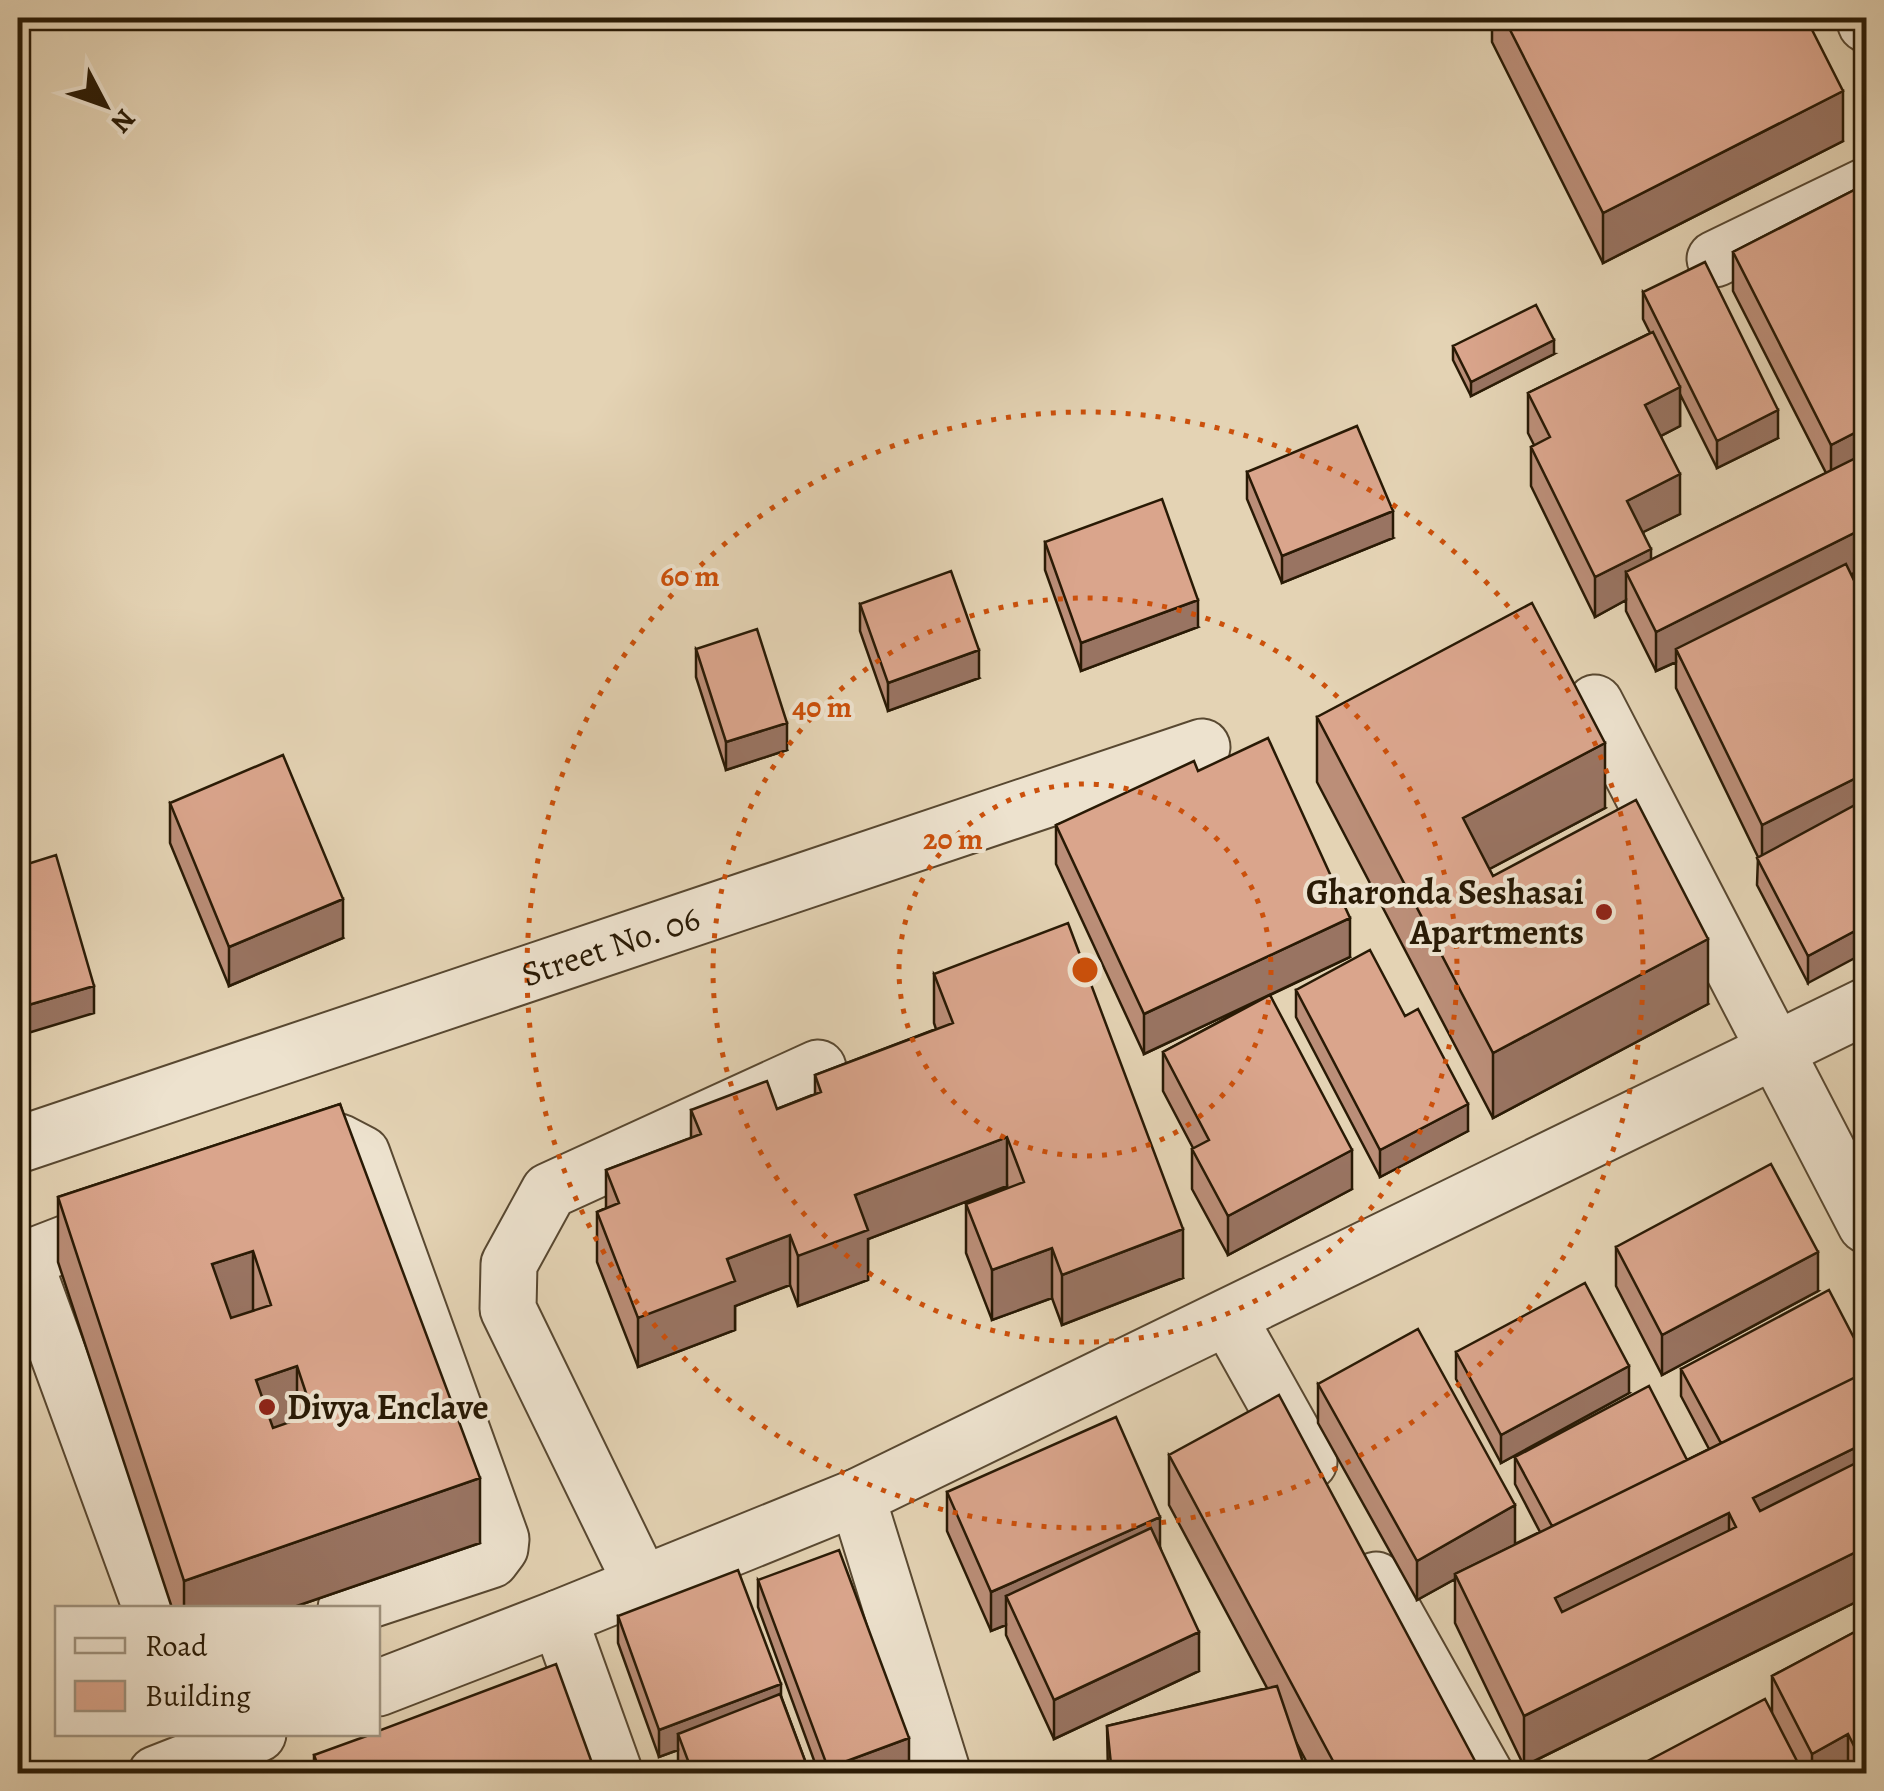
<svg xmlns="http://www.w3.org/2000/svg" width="1884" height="1791" font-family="Alegreya,serif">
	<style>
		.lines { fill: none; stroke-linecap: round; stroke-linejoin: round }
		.minor-casing { stroke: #584831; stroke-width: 59 }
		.minor { stroke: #ede2ce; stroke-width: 55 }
		.wall { fill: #bb8e78; stroke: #291a05; stroke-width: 2.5 }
		.shaded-wall { fill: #997462; stroke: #291a05; stroke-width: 2.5 }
		.building { fill: #daa58c; stroke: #291a05; stroke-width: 2.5; fill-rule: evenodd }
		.ring { fill: none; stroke: #cb500b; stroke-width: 5; stroke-dasharray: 5 10 }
		.poi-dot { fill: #8f2418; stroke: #ede2ce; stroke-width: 4 }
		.labels { text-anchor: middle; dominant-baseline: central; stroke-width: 8; stroke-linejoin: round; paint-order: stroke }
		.poi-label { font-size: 35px; font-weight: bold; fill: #291a05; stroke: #ede2ce; text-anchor: end }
		.street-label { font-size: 35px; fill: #291a05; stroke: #ede2ce }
		.centre { fill: #cb500b; stroke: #ede2ce; stroke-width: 5 }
		.ring-label { font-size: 30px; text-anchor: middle; font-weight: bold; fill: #cb500b; stroke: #ede2ce; stroke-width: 8; stroke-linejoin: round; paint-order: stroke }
	</style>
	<rect width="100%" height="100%" fill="#e4d3b4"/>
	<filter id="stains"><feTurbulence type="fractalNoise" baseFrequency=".002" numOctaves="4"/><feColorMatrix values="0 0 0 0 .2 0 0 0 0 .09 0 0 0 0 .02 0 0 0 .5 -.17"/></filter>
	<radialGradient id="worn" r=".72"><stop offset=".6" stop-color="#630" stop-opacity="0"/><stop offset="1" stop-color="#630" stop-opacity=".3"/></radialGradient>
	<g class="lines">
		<defs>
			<g id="minor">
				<path d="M1864,18L1866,24"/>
				<path d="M1715,259L1866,186"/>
				<path d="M1595,703L1866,1225"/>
				<path id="s1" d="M18,1145L1202,747"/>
				<path d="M287,1159L339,1142L362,1154L501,1539L500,1548L491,1560L346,1608"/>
				<path d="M127,1220L39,1254L33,1262L31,1280L151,1608"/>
				<path d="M1228,1317L1309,1462"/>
				<path d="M857,1497L943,1774"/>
				<path d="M1376,1580L1485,1774"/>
				<path d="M642,1584L508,1309L509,1264L549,1191L818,1068"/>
				<path d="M559,1618L615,1774"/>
				<path d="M378,1688L559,1618L857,1497L1866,1006"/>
				<path d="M156,1774L258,1734"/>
			</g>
		</defs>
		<use href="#minor" class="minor-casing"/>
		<use href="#minor" class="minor"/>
	</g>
	<path class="wall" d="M1492,18H1806L1843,141L1603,263L1492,42Z
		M1866,184V567L1851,574L1866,605V825V812L1860,815L1808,983L1757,885L1758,857L1676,688V662L1656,671L1626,611V600L1595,617L1531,486V447L1534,445L1528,433V393L1650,333L1643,319V292L1778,438L1717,468L1680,394V426L1661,436L1680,514L1643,532L1651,560L1826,473L1733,291V252Z
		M1453,346L1554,354L1471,396L1453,360Z
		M1247,472L1393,538L1282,583L1247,499Z
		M1045,542L1198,627L1081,671L1045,570Z
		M860,604L979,678L888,711L860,631Z
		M696,649L787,750L726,770L696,677Z
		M1317,717L1605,808L1489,869L1493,876L1708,1004L1493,1118L1317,782Z
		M1198,771L1350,957L1270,995L1352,1189L1228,1255L1192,1189V1149L1193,1148L1163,1091V1052L1269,995L1144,1054L1056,864V825Z
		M170,803L343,938L229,986L170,843Z
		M934,974L1183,1278L1062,1325L1052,1298L992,1320L966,1253V1204L1007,1188V1186L868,1239V1280L798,1306L790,1285L735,1306V1330L638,1367L597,1262V1212L606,1208V1170L691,1138V1110L777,1109L815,1094V1075L936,1029L934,1023Z
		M1296,990L1405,1016L1468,1131L1380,1177L1296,1017Z
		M340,1104L480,1543L291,1608H172L58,1262V1197Z
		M1616,1247L1818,1291L1662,1375L1616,1286Z
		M1456,1352L1629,1393L1501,1463L1456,1379Z
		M1866,1361V1597L1524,1766L1455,1623V1579L1417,1600L1318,1423V1384L1515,1544L1540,1532L1515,1484V1457L1687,1460L1709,1449L1681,1396V1369Z
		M1169,1455L1482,1774H1313L1295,1740L1307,1774H1108L1107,1726L1267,1688L1169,1505Z
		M947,1492L1160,1547L1199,1671L1054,1739L1006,1635V1625L991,1631L947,1531Z
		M758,1580L909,1765L887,1774H819L758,1607Z
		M618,1616L781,1696L810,1774H682L678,1761V1750L659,1757L618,1643Z
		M1866,1626V1774H1623L1772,1712V1676Z
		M314,1755L596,1774H314Z"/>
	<path class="shaded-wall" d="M1843,91V141L1603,263V213Z
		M1554,340V354L1471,396V382Z
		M1680,387V426L1645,444V405Z
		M1778,410V438L1717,468V441Z
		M1866,427V466L1831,484V445Z
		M1680,474V514L1627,540V501Z
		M1393,511V538L1282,583V556Z
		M1866,527V567L1681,659L1676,649V662L1656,671V632Z
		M1651,549V588L1626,572V600L1595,617V577Z
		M1198,600V627L1081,671V643Z
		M979,650V678L888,711V683Z
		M787,723V750L726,770V742Z
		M1605,743V808L1463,883V818Z
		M1866,773V812L1762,864V825Z
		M343,899V938L229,986V947Z
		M1350,918V957L1144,1054V1014Z
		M1866,925V952L1808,983V956Z
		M1708,939V1004L1493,1118V1053Z
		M94,986V1013L18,1036V1008Z
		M1468,1104V1131L1380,1177V1150Z
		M1007,1137V1186L868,1239V1280L798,1306V1256L855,1195Z
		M1352,1150V1189L1228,1255V1216Z
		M1183,1229V1278L1062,1325V1275Z
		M790,1235V1285L735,1306V1330L638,1367V1318L727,1259Z
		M1052,1248V1298L992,1320V1270Z
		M253,1251V1316L212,1329V1264Z
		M1818,1252V1291L1662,1375V1335Z
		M297,1366V1431L256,1445V1380Z
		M1629,1366V1393L1501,1463V1435Z
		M1863,1444V1493L1753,1547V1498Z
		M480,1478V1543L291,1608H184V1581Z
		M1515,1505V1545L1455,1574V1579L1417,1600V1561Z
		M1729,1513V1563L1555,1648V1598Z
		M1160,1517V1557L1006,1596V1625L991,1631V1592Z
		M1866,1547V1597L1524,1766V1716Z
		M1199,1632V1671L1054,1739V1700Z
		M781,1684V1712L678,1734V1750L659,1757V1730Z
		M1848,1734V1774H1812V1754Z
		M909,1738V1765L887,1774H828V1768Z
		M1798,1763V1774H1779Z"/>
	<path class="building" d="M1504,18H1806L1843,91L1603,213Z
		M1866,184V427L1831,445L1733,252Z
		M1705,262L1778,410L1717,441L1643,292Z
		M1536,305L1554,340L1471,382L1453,346Z
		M1653,332L1680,387L1645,405L1680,474L1627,501L1651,549L1595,577L1531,447L1550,437L1528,393Z
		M1357,426L1393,511L1282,556L1247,472Z
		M1862,455L1866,463V527L1656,632L1626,572Z
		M1162,499L1198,600L1081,643L1045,542Z
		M1846,564L1866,605V773L1762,825L1676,649Z
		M951,571L979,650L888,683L860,604Z
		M1532,603L1605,743L1463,818L1493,876L1636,800L1708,939L1493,1053L1317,717Z
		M757,629L787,723L726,742L696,649Z
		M1268,738L1350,918L1144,1014L1056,825L1194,761L1198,771Z
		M283,755L343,899L229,947L170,803Z
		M1855,805L1866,827V925L1808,956L1757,858Z
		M56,855L94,986L18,1008V867Z
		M1068,923L1183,1229L1062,1275L1052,1248L992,1270L966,1204L1024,1182L1007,1137L855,1195L868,1230L798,1256L790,1235L727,1259L735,1281L638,1318L597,1212L619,1203L606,1170L701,1134L691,1110L767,1081L777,1109L821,1092L815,1075L953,1023L934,974Z
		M1370,950L1405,1016L1418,1009L1468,1104L1380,1150L1296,990Z
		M1270,995L1352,1150L1228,1216L1192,1149L1209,1140L1163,1052Z
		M340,1104L480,1478L184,1581L58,1197ZM253,1251L271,1305L231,1318L212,1264ZM297,1366L313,1414L273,1428L256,1380Z
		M1771,1164L1818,1252L1662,1335L1616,1247Z
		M1585,1283L1629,1366L1501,1435L1456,1352Z
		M1829,1290L1866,1361V1372L1721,1443L1681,1369Z
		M1418,1329L1515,1505L1417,1561L1318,1384Z
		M1866,1372V1451L1863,1444L1753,1498L1760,1511L1866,1458V1547L1524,1716L1455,1574ZM1729,1513L1736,1527L1562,1612L1555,1598Z
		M1649,1386L1687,1460L1552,1526L1515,1457Z
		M1279,1395L1482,1774H1340L1169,1455Z
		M1116,1417L1160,1517L991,1592L947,1492Z
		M1151,1528L1199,1632L1054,1700L1006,1596Z
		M839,1550L909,1738L828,1768L758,1580Z
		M738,1570L781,1684L659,1730L618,1616Z
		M1866,1626V1770L1848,1734L1812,1754L1772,1676Z
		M556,1664L596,1774H321L314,1755L372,1734H378V1731Z
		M1277,1686L1307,1774H1112L1107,1726Z
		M780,1694L810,1774H693L678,1734Z
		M1765,1699L1798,1763L1779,1774H1623Z"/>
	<g class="ring">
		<circle cx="1085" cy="970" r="186"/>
		<circle cx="1085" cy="970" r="372"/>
		<circle cx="1085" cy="970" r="558"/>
	</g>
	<g class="poi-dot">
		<circle cx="1604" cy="912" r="10"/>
		<circle cx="267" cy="1407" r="10"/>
	</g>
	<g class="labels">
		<g class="poi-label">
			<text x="1584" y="892">Gharonda Seshasai<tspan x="1584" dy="40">Apartments</tspan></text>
			<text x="287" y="1407" text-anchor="start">Divya Enclave</text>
		</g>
		<g class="street-label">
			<text stroke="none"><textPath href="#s1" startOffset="625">Street No. 06</textPath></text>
		</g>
	</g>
	<circle cx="1085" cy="970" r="15" class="centre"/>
	<g class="ring-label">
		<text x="690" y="586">60 m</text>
		<text x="822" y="717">40 m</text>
		<text x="953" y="849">20 m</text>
	</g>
	<rect width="1884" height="1791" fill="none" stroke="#e4d3b4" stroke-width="60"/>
	<rect x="20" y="20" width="1844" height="1751" fill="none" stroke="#291a05" stroke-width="5"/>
	<rect x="30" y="30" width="1824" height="1731" fill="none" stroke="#291a05" stroke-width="2.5"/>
	<rect x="55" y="1606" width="325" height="130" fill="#ede2ce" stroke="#9f927e" stroke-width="2.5"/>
	<rect x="75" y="1638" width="50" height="15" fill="#ede2ce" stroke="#9f927e" stroke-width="2.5"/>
	<text x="145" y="1656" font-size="30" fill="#291a05">Road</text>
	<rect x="75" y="1681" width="50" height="30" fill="#daa58c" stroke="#9f927e" stroke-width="2.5"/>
	<text x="145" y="1706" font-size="30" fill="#291a05">Building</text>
	<g transform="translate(105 105) rotate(131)" stroke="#ede2ce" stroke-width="8" paint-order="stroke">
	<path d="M0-8L18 38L0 25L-18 38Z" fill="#291a05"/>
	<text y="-15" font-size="28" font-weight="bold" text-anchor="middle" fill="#291a05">N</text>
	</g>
	<rect width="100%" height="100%" filter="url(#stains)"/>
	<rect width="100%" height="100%" fill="url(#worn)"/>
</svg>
